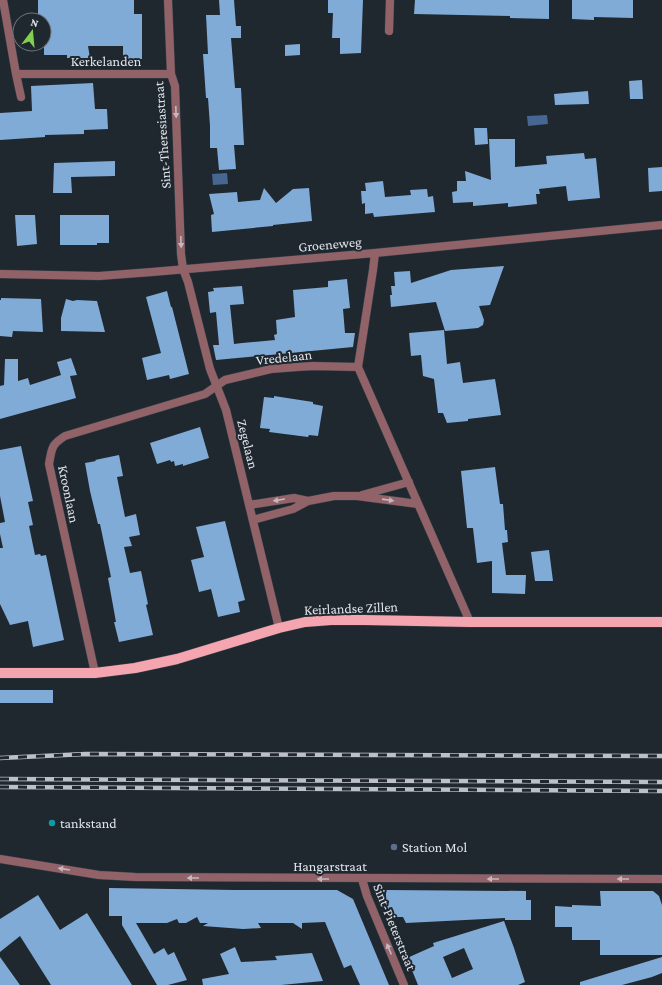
<svg xmlns="http://www.w3.org/2000/svg" width="662" height="985" font-family="'Crimson Pro',serif">
	<style>
		.water { fill: #466792 }
		.building { fill: #81abd7; fill-rule: evenodd }
		.lines { fill: none; stroke-linecap: round; stroke-linejoin: round }
		.street-casing { stroke: #3a4249; stroke-width: 9 }
		.primary-casing { stroke: #3a4249; stroke-width: 11 }
		.street { stroke: #926269; stroke-width: 8 }
		.primary { stroke: #f4a5b0; stroke-width: 10 }
		.rail-casing { stroke: #bbc1c7; stroke-width: 4.5 }
		.rail { stroke: #1f272f; stroke-width: 3; stroke-dasharray: 9; stroke-linecap: butt }
		.oneway { fill: #c5b7be }
		.culture-dot { fill: #0f9aa8; stroke: #1f272f; stroke-width: 1.5 }
		.service-dot { fill: #5c6f8a; stroke: #1f272f; stroke-width: 1.5 }
		.labels { text-anchor: middle; dominant-baseline: central; stroke-width: 4; stroke-linejoin: round; paint-order: stroke }
		.street-label { font-size: 14px; fill: #e0e5eb; stroke: #1f272f }
		.poi-label { font-size: 14px; fill: #e0e5eb; stroke: #1f272f; text-anchor: start }
	</style>
	<rect width="100%" height="100%" fill="#1f272f"/>
	<path class="water" d="M547,115L548,124L528,126L527,116Z
		M227,173L228,184L213,185L212,174Z"/>
	<path class="building" d="M38,0H134V14H142V59H123V46H88L90,58H67V55H44V20H38Z
		M219,0H234L236,26H241V38H231L235,88H241L244,145H234L236,169L219,170L217,148H210V126L208,98H206L203,54H208L206,15H220Z
		M328,0H363L361,53L340,54V38H332L333,13H328Z
		M415,0H549V19L510,18V16L414,14Z
		M572,0H633V18L594,17V20L572,19Z
		M300,44V55L285,56V45Z
		M642,80L643,99H630L629,81Z
		M93,83L95,109H107L108,129L84,130V134L45,135V137L0,140V113L32,111L31,86Z
		M588,91L589,104L555,105L554,94Z
		M474,128H487L488,144L475,145Z
		M489,139H515V167L547,164L546,156L584,153L585,159L596,158L600,198L568,201L566,186L539,189L540,194H536L537,204L508,207V203L473,206V202L453,203L452,192L457,191V181H466L465,171L491,180Z
		M115,161V176L71,177L72,193H53L54,163Z
		M662,167V191L649,192L648,168Z
		M383,181L385,197L411,195L410,190L427,189L428,197L433,196L435,212L374,217L373,213L365,214V203L362,204L361,191H366L365,183Z
		M264,188L276,203L293,189L309,188L312,221L273,225V226L212,232L211,215L214,214L209,194L237,192L238,202L260,200Z
		M15,215H35L37,244L17,246Z
		M60,215H109V243H97V245H60Z
		M504,266L490,305L479,306L484,320L483,325L478,328L445,331L436,302L391,307L390,295H392L391,286H395L394,272L410,271L411,283L451,270Z
		M347,279L350,308L343,309L345,333H355L353,347L216,360L213,345H219L216,312L210,313L208,292L214,291L213,288L242,286L244,304L230,305L234,344L242,343L275,340L274,335L277,334L276,320L295,317L293,290L328,287V281Z
		M167,291L171,307H172L189,374L170,379L169,375L147,380L142,358L161,353L146,297Z
		M1,298L41,299L43,332L13,331L12,337L0,336V300H1Z
		M66,299L73,301L77,300L97,301L105,332L61,331V318Z
		M444,330L447,364L460,362L463,383L495,379L501,415L468,419V421L447,423L443,413H438L434,379L423,376L421,355L411,356L409,333Z
		M71,358L77,375L70,376L76,398L0,419V386L4,385L5,359H18V381L28,378L30,385L61,375L57,362Z
		M274,396L313,402V404L323,406L318,436L309,435L308,437L269,432L270,429L260,428L264,397L274,398Z
		M200,427L209,458L183,466V464L175,466L174,461L171,462L170,460L157,464L150,443Z
		M21,446L33,501L28,502L33,525L29,526L35,555L40,554L41,556L46,555L64,640L33,647L28,621L10,625L0,604V548H3L0,534V523L5,522L0,496V450Z
		M119,455L123,476L117,477L125,517L136,514L140,535L129,537L132,546L124,547L130,573L141,571L148,604L146,605L153,635L119,642L114,622H116L108,578L111,577L100,524H98L90,491L85,463L96,461L95,460Z
		M495,467L500,504H503L505,530H507L508,542L502,543L506,575H526L525,594L492,593V561L477,563L473,528H467L461,471Z
		M225,521L236,565L245,600L238,602L240,612L218,617L211,589L199,592L191,560L204,557L196,527Z
		M549,550L553,581H535L531,552Z
		M0,690H53V703H0Z
		M109,888L235,890H337L353,899L389,985H360L351,965L344,968L325,922L302,923V929L293,923H258L261,928L243,929L203,926L208,923H200L197,917L186,923H179L177,919L167,923H136L154,954L164,948L168,955L174,952L187,980L168,985H157L122,925V916H109Z
		M386,890L526,891V900H531V920H505V918L406,923L403,917H389L386,909Z
		M600,891H653L659,896L662,905V955H600V940H572V927H555V906L572,907V905L601,906Z
		M38,895L60,930L87,913L132,985H51L20,936L0,952V919Z
		M504,921L514,948L525,982L518,985H418L407,958L434,946L433,943ZM464,948L473,969L452,978L443,957Z
		M235,947L241,962L277,960L275,956L312,953L323,981L281,985H203L202,979L229,974L220,954Z
		M0,957L20,985H0Z
		M662,957V973L652,977L622,985H580V982Z"/>
	<g class="lines">
		<defs>
			<path id="street" d="M3,0L16,74H171
				M168,0L171,74L175,86L181,254L183,269L188,282L210,369L226,410L279,628
				M389,31L390,0
				M16,74L21,97
				M375,253L373,270L358,367L470,622
				M0,274L99,276L152,272L375,253L662,225
				M362,495L409,482
				M249,505L294,498L308,501
				M253,520L293,509L308,501L334,496H357L418,504
				M95,673L49,464C52,448 51,445 65,436L205,394L225,380L242,376L271,369L297,367L313,366L358,367
				M0,859L99,875L135,877L662,879
				M362,879L367,896L404,985"/>
			<path id="primary" d="M0,673H95L135,668L177,659L279,628L305,622L331,620H364L470,622H662"/>
		</defs>
		<use href="#street" class="street-casing"/>
		<use href="#primary" class="primary-casing"/>
		<use href="#street" class="street"/>
		<use href="#primary" class="primary"/>
		<defs>
			<path id="rail" d="M0,758L86,754L662,756
				M0,779L662,782
				M0,787L662,791"/>
		</defs>
		<use href="#rail" class="rail-casing"/>
		<use href="#rail" class="rail"/>
	</g>
	<defs><path id="oneway-solid" d="M-6-.8H1V-3.2L6.5 0L1 3.2V.8H-6Z"/></defs>
	<g class="oneway">
		<use href="#oneway-solid" transform="translate(176 112) rotate(88)"/>
		<use href="#oneway-solid" transform="translate(181 242) rotate(88)"/>
		<use href="#oneway-solid" transform="translate(279 500) rotate(171)"/>
		<use href="#oneway-solid" transform="translate(388 500) rotate(8)"/>
		<use href="#oneway-solid" transform="translate(64 869) rotate(-171)"/>
		<use href="#oneway-solid" transform="translate(193 878) rotate(-180)"/>
		<use href="#oneway-solid" transform="translate(323 879) rotate(-180)"/>
		<use href="#oneway-solid" transform="translate(493 879) rotate(-180)"/>
		<use href="#oneway-solid" transform="translate(623 879) rotate(-180)"/>
		<use href="#oneway-solid" transform="translate(389 949) rotate(-113)"/>
	</g>
	<circle class="culture-dot" cx="52" cy="823" r="4"/>
	<circle class="service-dot" cx="394" cy="847" r="4"/>
	<g class="labels">
		<g class="street-label">
			<text x="106" y="61">Kerkelanden</text>
			<text transform="translate(162 135) rotate(-94)">Sint-Theresiastraat</text>
			<text transform="translate(330 244) rotate(-5)">Groeneweg</text>
			<text transform="translate(284 357) rotate(-6)">Vredelaan</text>
			<text transform="translate(248 444) rotate(76)">Zegelaan</text>
			<text transform="translate(69 494) rotate(78)">Kroonlaan</text>
			<text transform="translate(351 608) rotate(-2)">Keirlandse Zillen</text>
			<text x="330" y="866">Hangarstraat</text>
			<text transform="translate(395 927) rotate(68)">Sint-Pieterstraat</text>
		</g>
		<g class="poi-label">
			<text x="60" y="823">tankstand</text>
			<text x="402" y="847">Station Mol</text>
		</g>
	</g>
	<g transform="translate(32 32) rotate(16)"><circle r="19" fill="#1f272f" stroke="#6c737a"/>
	<path d="M0-3L7 15L0 10L-7 15Z" fill="#83d04e"/>
	<text y="-6" font-size="11" font-weight="bold" text-anchor="middle" fill="#e0e5eb">N</text>
	</g>
</svg>
